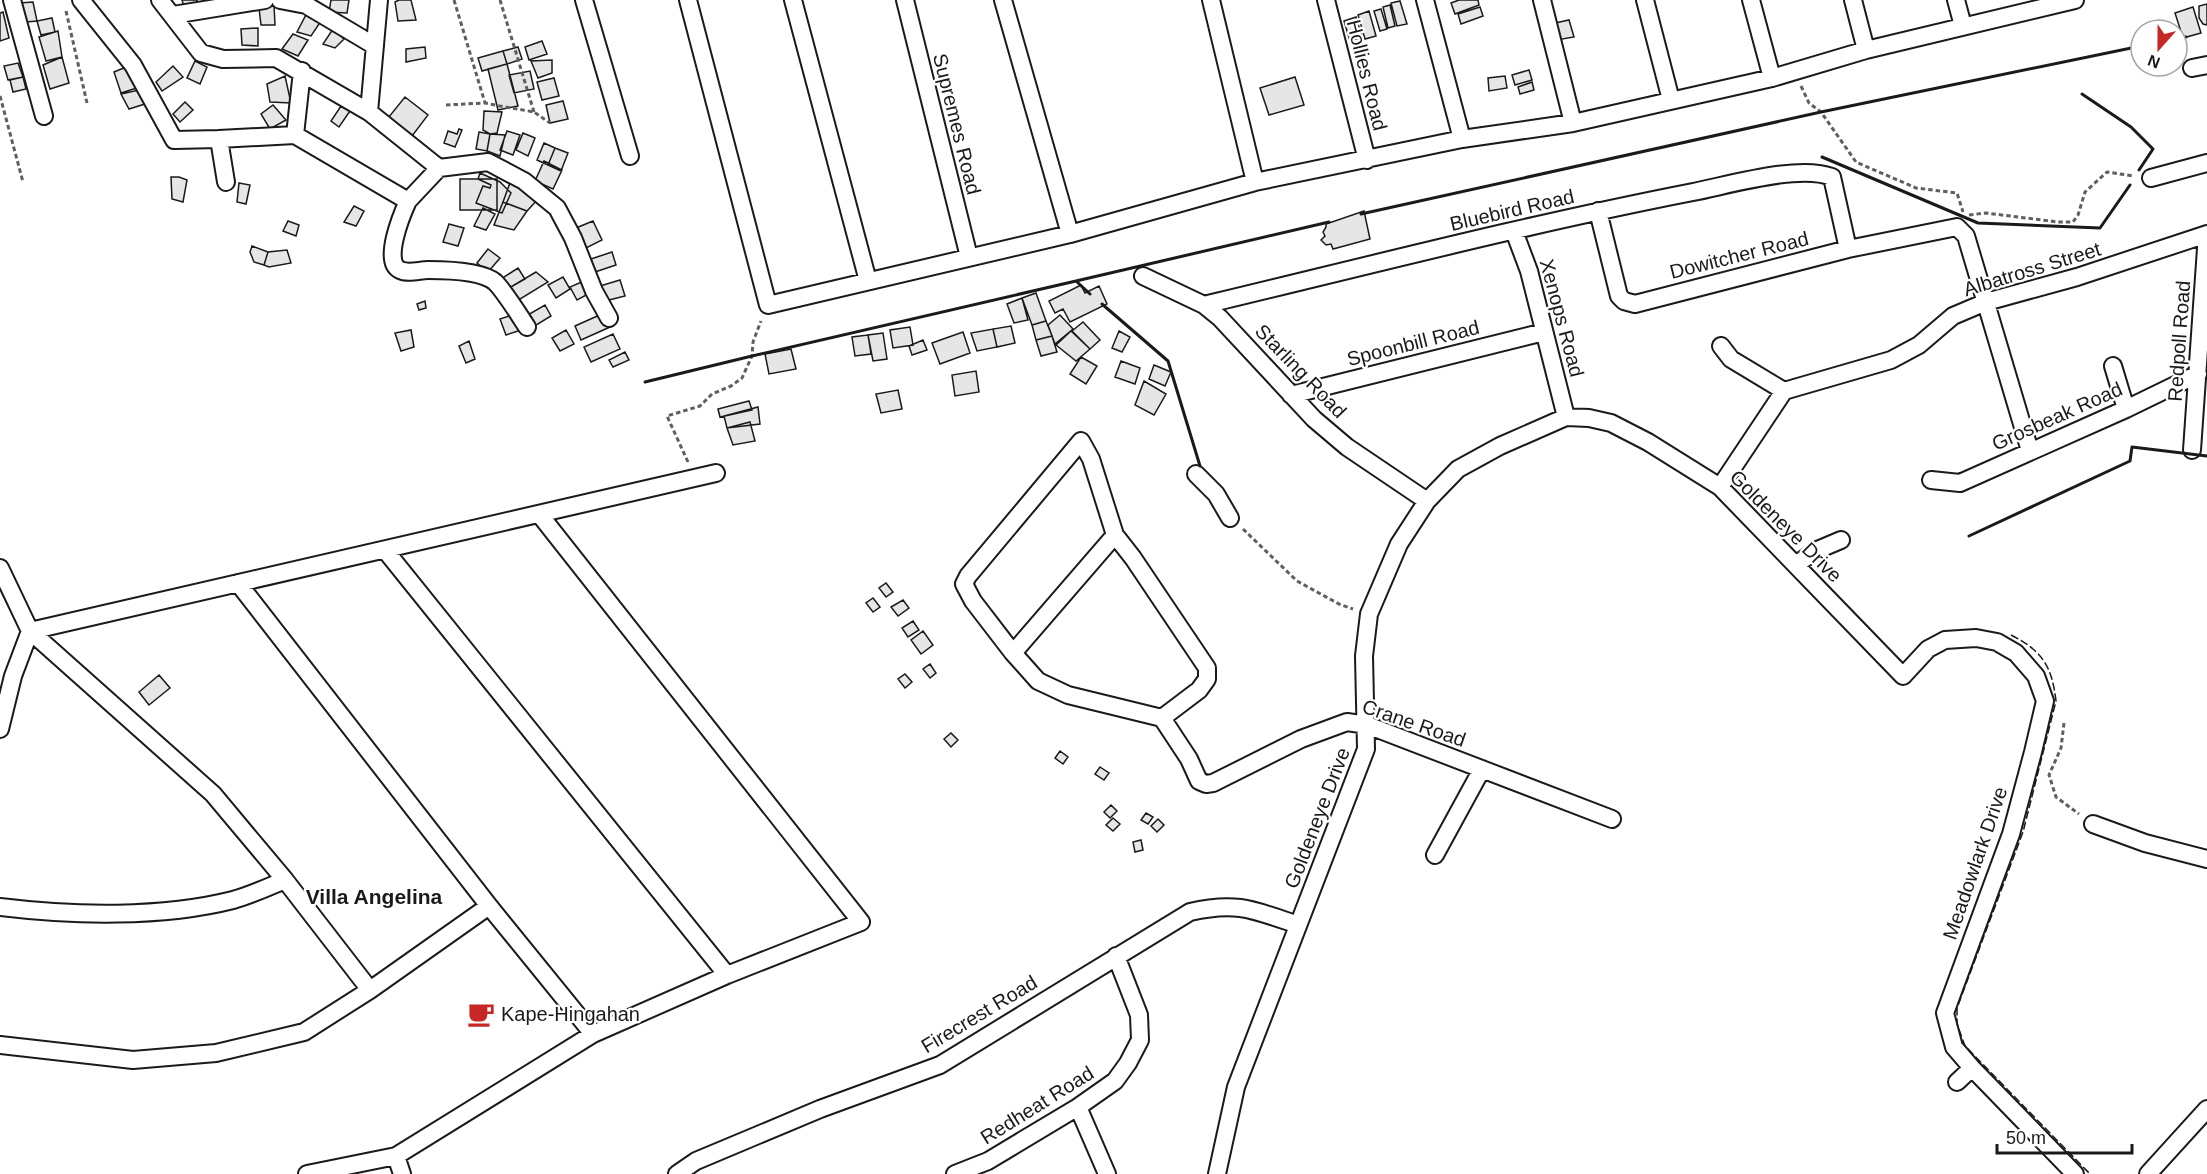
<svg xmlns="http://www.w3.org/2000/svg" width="2207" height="1174" font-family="Arial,sans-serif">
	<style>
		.building { fill: #e6e6e6; stroke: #1a1a1a; stroke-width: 1.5 }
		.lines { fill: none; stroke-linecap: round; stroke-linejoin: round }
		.minor-casing { stroke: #1a1a1a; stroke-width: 20 }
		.path { stroke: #5f5f5f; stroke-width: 3; stroke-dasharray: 4.5 3; stroke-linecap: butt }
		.minor { stroke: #fff; stroke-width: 16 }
		.fence { stroke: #1a1a1a; stroke-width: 1.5; stroke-dasharray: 8 3; stroke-linecap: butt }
		.wall { stroke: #1a1a1a; stroke-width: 3 }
		.labels { text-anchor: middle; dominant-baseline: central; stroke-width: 4.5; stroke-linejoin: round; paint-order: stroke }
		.street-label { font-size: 20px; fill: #1a1a1a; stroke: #fff }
		.poi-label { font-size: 20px; fill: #1a1a1a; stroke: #fff; text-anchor: start }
		.neighbourhood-label { font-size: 21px; font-weight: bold; fill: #1a1a1a; stroke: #fff }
	</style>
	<rect width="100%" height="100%" fill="#fff"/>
	<path class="building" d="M182,0H197L198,5L184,7Z
		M331,0H349L347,13L329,12Z
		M399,0H411L416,20L398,21L395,2Z
		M1459,0H1478L1479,5L1455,14L1451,3Z
		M1400,1L1407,24L1397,26L1391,3Z
		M33,2L37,21L26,22L19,3Z
		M2207,4V25L2203,24L2199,18V6Z
		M274,5L275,25H261L259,8Z
		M1390,5L1395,26L1388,28L1383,7Z
		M1480,7L1483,16L1461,24L1458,14Z
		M2193,7L2201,33L2183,38L2175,13Z
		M1381,9L1387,29L1380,31L1374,11Z
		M308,11L323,18L311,36L297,32Z
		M1369,11L1376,36L1365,39L1358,15Z
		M3,12L9,38L0,41V13Z
		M1356,17L1362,37L1350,41L1344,21Z
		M52,18L55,32L41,35L37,21Z
		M1569,20L1574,37L1551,41L1546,25Z
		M258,28V46L242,45L241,29Z
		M333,29L344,39L335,48L323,44Z
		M58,31L62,57L46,61L39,37Z
		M293,34L308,40L298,56L282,49Z
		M542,41L547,54L529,60L525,47Z
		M425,47L426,58L406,62V49Z
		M518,47L522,59L507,64L503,51Z
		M503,51L507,64L482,71L478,58Z
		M62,57L69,83L50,89L43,65Z
		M552,60V73L538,78L531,61Z
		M195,61L207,67L200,84L187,78Z
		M18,63L23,77L8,80L4,66Z
		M507,64L518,106L498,110L488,69Z
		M131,65L140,87L121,93L114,72Z
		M173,66L183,77L162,91L156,82Z
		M1529,70L1532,80L1515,85L1512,75Z
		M530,71L534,89L514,93L509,75Z
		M285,76L291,103L270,102L267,84Z
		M1505,76L1507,88L1489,91L1488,78Z
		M23,77L26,89L13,92L10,80Z
		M1295,77L1304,105L1269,115L1260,88Z
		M554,78L559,96L542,100L537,82Z
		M1532,82L1534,90L1520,94L1518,87Z
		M139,90L145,104L129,109L121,94Z
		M405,97L428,115L412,136L388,118Z
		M563,101L568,119L550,123L546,105Z
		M185,102L193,110L180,122L173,114Z
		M273,105L286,120L270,129L261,114Z
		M341,106L350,111L339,127L331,121Z
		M484,111L502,112L497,133L490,134L483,130Z
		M459,129L462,130L455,147L444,143L448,131L457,134Z
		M507,131L520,135L513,155L500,150Z
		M479,132L490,134L487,151L476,149Z
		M523,133L535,138L528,156L516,150Z
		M490,134L505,135L500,156L487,151Z
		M544,143L555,148L548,165L537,160Z
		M555,148L568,153L561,171L548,165Z
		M544,161L562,170L553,189L535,181Z
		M480,173L500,182L511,193L502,213L476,203L483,186L490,188L491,185L478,179Z
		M171,177H179L187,180L183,202L172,199Z
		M460,179H497V210H460Z
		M511,180L539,198L527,211L503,202Z
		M239,183L250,185L246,204L237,202Z
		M503,202L527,211L514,230L494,225Z
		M354,206L364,211L356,226L344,222Z
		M483,208L495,214L486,230L474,226Z
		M1364,211L1370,239L1333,249L1331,244L1326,245L1321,240L1325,236L1323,232L1326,227V224Z
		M288,221L299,225L296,236L283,231Z
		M593,221L602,240L586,248L576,228Z
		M449,224L464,228L458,246L443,242Z
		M252,246L268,252L264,265L254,262L250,252Z
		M488,249L500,258L488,272L477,263Z
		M287,250L291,263L269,267L264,265L268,252Z
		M612,252L616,265L595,272L591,259Z
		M518,268L525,279L504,291L498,281Z
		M536,272L548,282L512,304L504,291Z
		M563,277L570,289L556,298L548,285Z
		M586,280L592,292L577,300L570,287Z
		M620,280L625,296L605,301L600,286Z
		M1081,285L1085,293L1099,286L1107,304L1070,322L1063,309L1055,313L1049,301Z
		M1036,293L1046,321L1032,325L1022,298Z
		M1022,298L1028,320L1014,323L1007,304Z
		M425,301L426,308L419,310L417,304Z
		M545,305L551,316L533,327L526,316Z
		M604,313L610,327L581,340L575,326Z
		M515,314L521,330L506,335L500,319Z
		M1060,315L1073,329L1055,344L1048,325Z
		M1046,321L1052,336L1036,340L1032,325Z
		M1083,322L1100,340L1090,349L1072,331Z
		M1011,326L1015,343L997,347L993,329Z
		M910,327L913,345L893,348L890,330Z
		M993,329L997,347L977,351L971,333Z
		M411,330L414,347L401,351L395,333Z
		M566,330L574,344L560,351L552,338Z
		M1071,331L1090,349L1076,361L1056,345Z
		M1119,331L1130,337L1122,352L1112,348Z
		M963,332L970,353L940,364L932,343Z
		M883,333L887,359L873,361L868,335Z
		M613,334L620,349L591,362L584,347Z
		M868,335L871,354L855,356L852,337Z
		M1052,336L1057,352L1041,356L1036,340Z
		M923,340L927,350L912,355L909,346Z
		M469,341L475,359L466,363L459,346Z
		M791,349L796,369L769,374L765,354Z
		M625,352L629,360L613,367L609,360Z
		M1081,357L1097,366L1086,384L1070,374Z
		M1121,361L1140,368L1135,384L1115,377Z
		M1154,365L1171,372L1165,386L1149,379Z
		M976,371L979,392L955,396L952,375Z
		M1144,381L1166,394L1154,415L1135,405Z
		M898,390L902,409L881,413L876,394Z
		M749,401L752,410L720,417L718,409Z
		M758,407L760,424L727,428L724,416Z
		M750,422L755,441L733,445L727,428Z
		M886,583L893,592L886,597L879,588Z
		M873,598L880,607L873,612L866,603Z
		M903,600L909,608L898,616L891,607Z
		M913,621L919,630L908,637L902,628Z
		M923,631L933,645L921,654L911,640Z
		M930,664L936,673L930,678L923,669Z
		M905,674L912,682L905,688L898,679Z
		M159,675L170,688L149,705L139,692Z
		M951,733L958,740L951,747L944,739Z
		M1060,751L1068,757L1063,764L1055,758Z
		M1100,767L1109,773L1104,780L1095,774Z
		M1111,805L1117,811L1110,818L1104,812Z
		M1146,813L1153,817L1148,824L1141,820Z
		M1113,818L1120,824L1113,831L1106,825Z
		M1158,819L1164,825L1157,832L1151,826Z
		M1141,840L1143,850L1135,852L1133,842Z"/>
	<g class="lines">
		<defs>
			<path id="minor" d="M12,0L44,116
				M81,0L133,65L174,140L219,139
				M160,0L201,53L223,59L276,58L369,112
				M280,0L306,5L375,46
				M379,0L369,112L439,168
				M584,0L630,156
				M688,0L768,305L1070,234L1255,182L1462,139L1573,123L1772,78L1866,50L2075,0
				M793,0L868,281
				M905,0L969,257
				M1003,0L1070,234
				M1211,0L1255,182
				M1326,0L1367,160
				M1425,0L1462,139
				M1542,0L1573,123
				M1645,0L1671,100
				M1751,0L1772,78
				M1853,0L1866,50
				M1956,0L1963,26
				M173,15L265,0
				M2192,68L2207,65
				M295,135L302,71
				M2151,178L2207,163
				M226,182L219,139L295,135L408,201L439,168L488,162L524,181L557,208L573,238L594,291L609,318
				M408,201C402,214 382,262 400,270C408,274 420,270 428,270C445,270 482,271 495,282C505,292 519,315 527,327
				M1598,211L1619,296L1624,301L1635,304L1848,249L1957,227L1966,236L2030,451
				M1514,231L1529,271L1566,417
				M1143,276L1204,305L1220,318L1314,419L1347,447L1427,501
				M1204,305C1367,266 1529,224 1693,192C1729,185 1799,164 1832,177L1848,249
				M1721,346L1731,359L1784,391
				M2113,366L2126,409
				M1291,395L1544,332
				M2192,450L2207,234
				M1196,474L1216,494L1230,518
				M1931,480L1960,483L2126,409L2198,374
				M1720,487L1784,391L1891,360L1919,345L1953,316L1986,302L2077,277L2207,234
				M385,550L727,975
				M1797,564L1815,551L1841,540
				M0,568L30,631L213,794L285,880L370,990
				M238,583L489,906L593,1034
				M30,631L716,473
				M1013,653L1115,535
				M1162,718L1199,690L1207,679V668L1133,558L1115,535L1091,459L1081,441L968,576L964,584L973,601L1013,653L1038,681L1068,695L1162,718L1189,759L1199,781L1206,784L1213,783L1301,739L1347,722L1367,725L1612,819
				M0,729L13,676L30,631
				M2093,824L2145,843L2207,859
				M1435,855L1482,769
				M0,907C73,916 162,918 233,900C251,895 268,887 285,880
				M0,1045L133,1060L216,1053L304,1032L370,990L489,906
				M1957,1082L1972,1068
				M1078,1107L1107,1174
				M396,1156L402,1174
				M307,1174L396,1156L593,1034L727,975L861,922L540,515
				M677,1174L696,1161L820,1109L940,1065L1190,912C1237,901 1254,910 1298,925
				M955,1174L988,1161L1078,1107L1115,1081L1128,1063L1140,1040L1139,1015L1116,956
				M1217,1174L1236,1087L1366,749L1364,656L1369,614L1399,544L1427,501L1458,469L1500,446L1566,417L1589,418L1611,423L1648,442L1720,487L1903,676L1928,649L1945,640L1976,638L1997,642L2016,653L2036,676L2045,701L2033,752L2011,834L1945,1013L1954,1047L1972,1068L2075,1174
				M2148,1174L2207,1109"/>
		</defs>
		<use href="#minor" class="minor-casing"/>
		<path class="path" d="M454,0L485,103
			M500,0L534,112
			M66,11L87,103
			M1801,86L1809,103L1821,112L1856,162L1916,188L1957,193L1963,212
			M0,96L23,182
			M446,105L485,103L500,106L534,112L550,123
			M1969,215L1986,213L2058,222H2073L2078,215L2085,192L2107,172L2134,176
			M688,462L667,416L700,406L712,394L731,386L742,378L752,356L753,342L761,321
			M1243,529L1297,581L1339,604L1353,609
			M2064,723L2061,748L2049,775L2056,797L2079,814"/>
		<use href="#minor" class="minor"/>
		<path class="fence" d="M2011,635C2043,651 2052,667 2056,701L2023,832L1957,1008V1024L1965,1046L2090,1174"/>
		<path class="wall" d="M2177,39L2186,37
			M2082,94L2131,127L2153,149L2139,170
			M1822,157L1978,223L2100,228L2130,185
			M1361,214L1821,112L2141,46
			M1090,294L1076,281L1329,222
			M1102,304L1168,361L1200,466
			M645,382L752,356L1076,281
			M1969,536L2130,461L2132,447L2207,456"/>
	</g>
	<defs>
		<symbol id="cafe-bare" viewBox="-9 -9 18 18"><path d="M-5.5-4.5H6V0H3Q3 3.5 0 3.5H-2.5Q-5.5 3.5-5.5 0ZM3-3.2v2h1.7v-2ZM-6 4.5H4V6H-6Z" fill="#c62828" stroke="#fff" stroke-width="2.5" paint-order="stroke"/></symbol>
	</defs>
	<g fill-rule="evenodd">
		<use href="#cafe-bare" x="462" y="995" width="38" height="38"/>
	</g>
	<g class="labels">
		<g class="street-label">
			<text transform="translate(1367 75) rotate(76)">Hollies Road</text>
			<text transform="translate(957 124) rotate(76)">Supremes Road</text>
			<text transform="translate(1512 210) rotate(-13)">Bluebird Road</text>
			<text transform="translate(1739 255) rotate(-14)">Dowitcher Road</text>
			<text transform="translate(2032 269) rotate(-17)">Albatross Street</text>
			<text transform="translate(1562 318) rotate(75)">Xenops Road</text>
			<text transform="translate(2179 341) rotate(-86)">Redpoll Road</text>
			<text transform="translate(1413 343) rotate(-14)">Spoonbill Road</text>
			<text transform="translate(1301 371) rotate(46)">Starling Road</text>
			<text transform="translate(2057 416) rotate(-24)">Grosbeak Road</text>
			<text transform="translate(1786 526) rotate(45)">Goldeneye Drive</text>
			<text transform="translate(1414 723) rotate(19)">Crane Road</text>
			<text transform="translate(1317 818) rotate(-69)">Goldeneye Drive</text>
			<text transform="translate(1975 863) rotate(-71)">Meadowlark Drive</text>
			<text transform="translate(979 1014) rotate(-31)">Firecrest Road</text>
			<text transform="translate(1037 1105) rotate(-32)">Redheat Road</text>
		</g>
		<g class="poi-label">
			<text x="501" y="1014">Kape-Hingahan</text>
		</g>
		<g class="neighbourhood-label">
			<text x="374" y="896">Villa Angelina</text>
		</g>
	</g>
	<g transform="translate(2159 48) rotate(201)"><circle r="28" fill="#ffffff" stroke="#a3a3a3" stroke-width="1.5"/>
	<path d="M0-4.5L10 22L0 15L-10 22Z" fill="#c62828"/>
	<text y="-9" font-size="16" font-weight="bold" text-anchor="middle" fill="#1a1a1a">N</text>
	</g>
	<path d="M1997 1144v9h135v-9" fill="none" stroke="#1a1a1a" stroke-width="3"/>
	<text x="2006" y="1144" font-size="18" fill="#1a1a1a" stroke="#ffffff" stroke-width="4.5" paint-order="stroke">50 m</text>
</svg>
